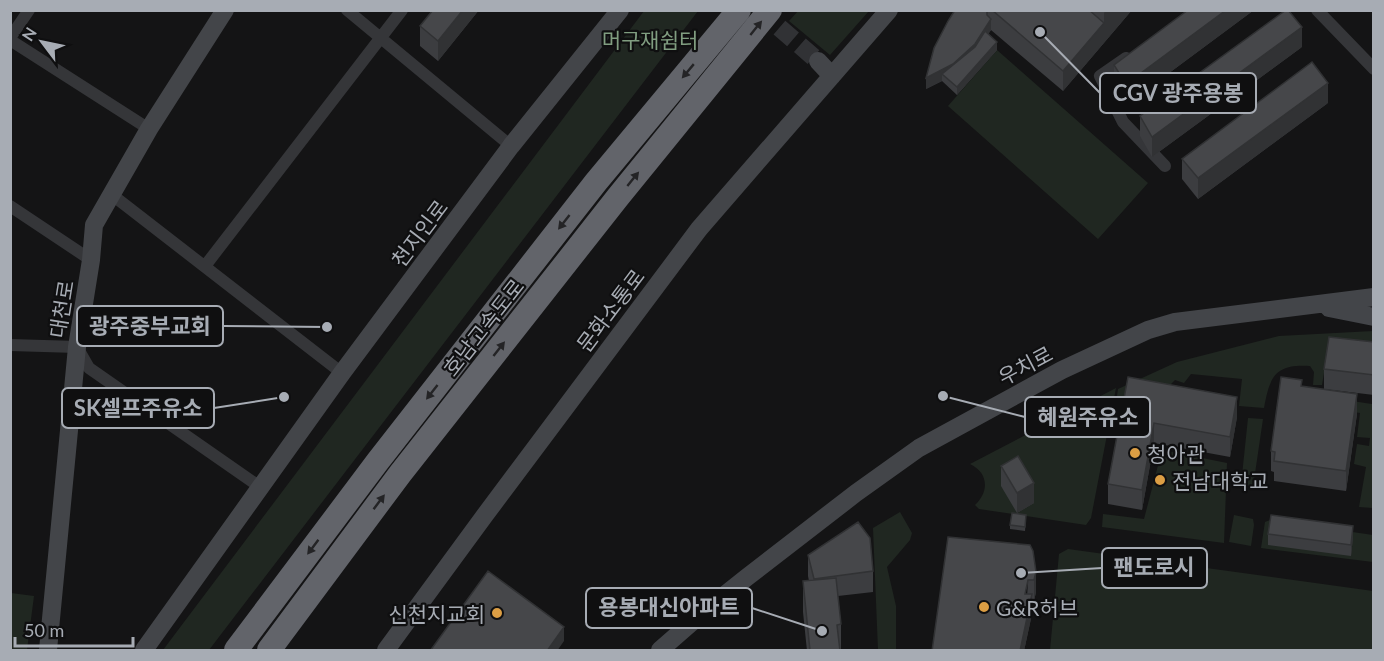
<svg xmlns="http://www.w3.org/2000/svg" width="1384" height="661" font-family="Lato,'Noto Sans KR',sans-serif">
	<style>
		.green { fill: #202721 }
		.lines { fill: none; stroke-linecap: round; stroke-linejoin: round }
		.secondary-tunnel { stroke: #313235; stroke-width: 18; stroke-dasharray: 18 9; stroke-linecap: butt }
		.street { stroke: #353639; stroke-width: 12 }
		.secondary { stroke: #434549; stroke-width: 18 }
		.highway { stroke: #62646a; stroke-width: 24 }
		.wall { fill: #3c3d40 }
		.shaded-wall { fill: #313234 }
		.building { fill: #46474a; stroke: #313234; stroke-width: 1.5 }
		.oneway { fill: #242426 }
		.poi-dot { fill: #dc9e44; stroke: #0f0f10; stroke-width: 2 }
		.labels { text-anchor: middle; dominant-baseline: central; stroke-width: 4.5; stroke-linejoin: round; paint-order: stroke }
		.park-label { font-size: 21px; fill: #809d80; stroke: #0f0f10 }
		.street-label { font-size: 21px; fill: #a7acb4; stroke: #0f0f10 }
		.poi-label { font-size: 21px; fill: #a7acb4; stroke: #0f0f10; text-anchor: start }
		.leader { fill: none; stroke: #a7acb4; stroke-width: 2 }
		.callout-dot { fill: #a7acb4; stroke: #0f0f10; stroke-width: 2 }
		.callout { fill: #0f0f10; stroke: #a7acb4; stroke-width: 2 }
		.callout-label { font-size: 22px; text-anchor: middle; font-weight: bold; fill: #a7acb4 }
	</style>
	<rect width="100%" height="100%" fill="#141415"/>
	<path class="green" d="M799,10H869V11L830,55L789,21Z
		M644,11H698L209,650H163Z
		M997,50L1148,183L1098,239L948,106Z
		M1373,331V361L1327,355L1322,385H1313L1314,372L1310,366C1275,364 1270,376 1264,408L1239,406L1242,379L1191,374L1184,383L1175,380L1160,395L1128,398L1117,396L1118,389L1177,362L1279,336Z
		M1116,388L1091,518L1086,525L979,509L975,505C989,492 989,473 970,464Z
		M1311,395L1372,404L1373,508L1359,507L1366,467L1354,464L1357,444L1369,446L1370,438L1357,437L1360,413L1310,405Z
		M1248,418L1263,419L1253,487L1241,485Z
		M1162,450L1227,463L1224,543L1102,527L1103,514L1144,519Z
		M900,512L912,533L910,540L887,567L896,606V650H878L873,528Z
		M1234,515L1253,519L1254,525L1251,546L1229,542Z
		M1270,520L1373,535V562L1261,548L1265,522Z
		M1068,549L1373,591V650H1050L1059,554Z
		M11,593L34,596L27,650H11Z"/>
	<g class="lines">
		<path class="secondary-tunnel" d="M759,10L818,61"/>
		<path class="street" d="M347,10L511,146
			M1317,10L1374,69
			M10,38L29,10
			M10,40L149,129
			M1126,58L1100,76L1123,122L1165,166
			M111,194L342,373
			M10,206L91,260
			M205,266L402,10
			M10,345L77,347L89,368L260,487"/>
		<path class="secondary" d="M818,61L832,76
			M1329,308L1374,317
			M48,650L77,347L91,260L94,225L149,129L225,10
			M144,650L342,373L511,146L620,10
			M386,650L485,515L699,229L889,10
			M660,650L707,609L746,578L856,493L919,448L1062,370L1148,330L1175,322L1374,297"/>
		<path class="highway" d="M236,650L378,461L596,182L739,10
			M269,650L400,474L618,197L770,10"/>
	</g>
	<path class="wall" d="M479,10L438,61L420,46V26Z
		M955,10H1132L1063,91L991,30L988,34L997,50L957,95L942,81L926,89Z
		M1188,10H1254L1126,105L1114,85V65Z
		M1302,47L1152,157L1140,136V116Z
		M1328,103L1198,199L1182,179V159Z
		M1374,342V395L1324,389V369Z
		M1128,377L1237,417L1230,457L1154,443L1142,510L1108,504V484Z
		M1302,386L1357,414L1346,491L1274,481V472L1271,471V451Z
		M1001,466L1034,503L1017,513L1001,486Z
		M1026,519L1025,531L1010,529V525Z
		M1268,534L1353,537L1351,556L1268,545Z
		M1030,545L1036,592L1034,601L1032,600V614L1024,651Z
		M808,555L873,571V592L838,596L841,624V651H807L803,612V581H809L808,576Z"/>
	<path class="shaded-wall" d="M463,10H479L438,61V41Z
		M1106,10H1132L1063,91V71L1104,23V13Z
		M1226,10H1254L1126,105V84Z
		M991,19V30L975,55L942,74V81L926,89V78Z
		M1302,27V47L1152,157V137Z
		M997,42V50L957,95V87Z
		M1328,83V103L1198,199V178Z
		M1357,394V414L1346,491V471Z
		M1237,397V417L1230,457V437Z
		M1154,423V443L1142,510V490Z
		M1034,483V503L1017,513V493Z
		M1353,526V537L1351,556V545Z
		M1036,572V592L1034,601V580Z
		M1032,594V614L1024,651H1020Z
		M564,627V641L557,651H547Z"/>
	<path class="building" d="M433,10H463L438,41L420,26Z
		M955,10H987V15L991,19L975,44L953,64L926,78L934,48L948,21Z
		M992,10H1089L1104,23L1063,71Z
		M1188,10H1226L1126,84L1114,65Z
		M1286,10H1288L1302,27L1152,137L1140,116Z
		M985,31L997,42L957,87L942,74L975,47Z
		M1312,62L1328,83L1198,178L1182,159Z
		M1329,337L1374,342V375L1324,369Z
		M1128,377L1237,397L1230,437L1154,423L1142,490L1108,484Z
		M1281,377L1302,380L1301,386L1357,394L1346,471L1274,461L1275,452L1271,451Z
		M1018,456L1034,483L1017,493L1001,466Z
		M1012,513L1026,515L1025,527L1010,525Z
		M1271,515L1353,526L1351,545L1268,534Z
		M858,522L870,538L873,571L814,579L808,555Z
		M948,537L1030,545L1033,551L1036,572L1034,580H1028L1025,594H1032L1020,651H932Z
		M488,571L564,627L547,651H430Z
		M836,578L841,624L837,625L840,651H810L803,581Z"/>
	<defs><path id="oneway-solid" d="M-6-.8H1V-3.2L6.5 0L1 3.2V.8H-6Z" transform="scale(1.5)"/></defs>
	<g class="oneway">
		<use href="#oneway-solid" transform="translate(756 28) rotate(-51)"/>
		<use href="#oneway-solid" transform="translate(688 71) rotate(130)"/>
		<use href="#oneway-solid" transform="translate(633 179) rotate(-51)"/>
		<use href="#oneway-solid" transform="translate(564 222) rotate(128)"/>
		<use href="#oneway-solid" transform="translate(499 349) rotate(-52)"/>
		<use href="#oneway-solid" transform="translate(432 392) rotate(128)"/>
		<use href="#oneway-solid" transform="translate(379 502) rotate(-53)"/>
		<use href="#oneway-solid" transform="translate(313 547) rotate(127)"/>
	</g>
	<g class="poi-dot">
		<circle cx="1135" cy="453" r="6"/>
		<circle cx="1160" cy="480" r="6"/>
		<circle cx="984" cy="607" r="6"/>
		<circle cx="497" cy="613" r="6"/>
	</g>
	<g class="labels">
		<g class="park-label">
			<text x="650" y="39">머구재쉼터</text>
		</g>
		<g class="street-label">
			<text transform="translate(419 233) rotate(-53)">천지인로</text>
			<text transform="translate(61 309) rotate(-81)">대천로</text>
			<text transform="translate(610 310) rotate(-53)">문화소통로</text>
			<text transform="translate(483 327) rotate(-52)">호남고속도로</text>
			<text transform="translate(1025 365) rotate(-28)">우치로</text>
		</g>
		<g class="poi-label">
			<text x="1147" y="453">청아관</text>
			<text x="1172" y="480">전남대학교</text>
			<text x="996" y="607">G&amp;R허브</text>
			<text x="485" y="613" text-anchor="end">신천지교회</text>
		</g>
	</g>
	<path class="leader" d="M1040 32L1100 93M327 327L223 326M284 397L214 408M943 396L1025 417M1021 573L1102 568M822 631L752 608"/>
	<g class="callout-dot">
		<circle cx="1040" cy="32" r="6"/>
		<circle cx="327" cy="327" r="6"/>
		<circle cx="284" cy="397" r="6"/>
		<circle cx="943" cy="396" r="6"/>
		<circle cx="1021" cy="573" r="6"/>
		<circle cx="822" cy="631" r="6"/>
	</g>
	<g class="callout">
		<rect x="1100" y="73" width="156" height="40" rx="6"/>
		<rect x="77" y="306" width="146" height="40" rx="6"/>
		<rect x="62" y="388" width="152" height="40" rx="6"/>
		<rect x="1025" y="397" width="125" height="40" rx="6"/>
		<rect x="1102" y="548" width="105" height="40" rx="6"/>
		<rect x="586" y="588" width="166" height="40" rx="6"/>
	</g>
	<g class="callout-label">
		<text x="1178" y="101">CGV 광주용봉</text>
		<text x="150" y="334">광주중부교회</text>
		<text x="138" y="416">SK셀프주유소</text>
		<text x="1088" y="425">혜원주유소</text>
		<text x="1154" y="575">팬도로시</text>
		<text x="669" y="615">용봉대신아파트</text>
	</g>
	<rect width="1384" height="661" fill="none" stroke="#a7acb4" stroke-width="24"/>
	<g transform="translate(42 42) rotate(302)" stroke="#0f0f10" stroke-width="4.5" paint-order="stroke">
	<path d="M0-4.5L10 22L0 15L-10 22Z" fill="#a7acb4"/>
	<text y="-9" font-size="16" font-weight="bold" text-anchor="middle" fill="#a7acb4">N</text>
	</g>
	<path d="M15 637v9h118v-9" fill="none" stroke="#a7acb4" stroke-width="3"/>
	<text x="24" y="637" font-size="18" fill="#a7acb4" stroke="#0f0f10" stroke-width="4.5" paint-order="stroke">50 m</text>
</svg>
